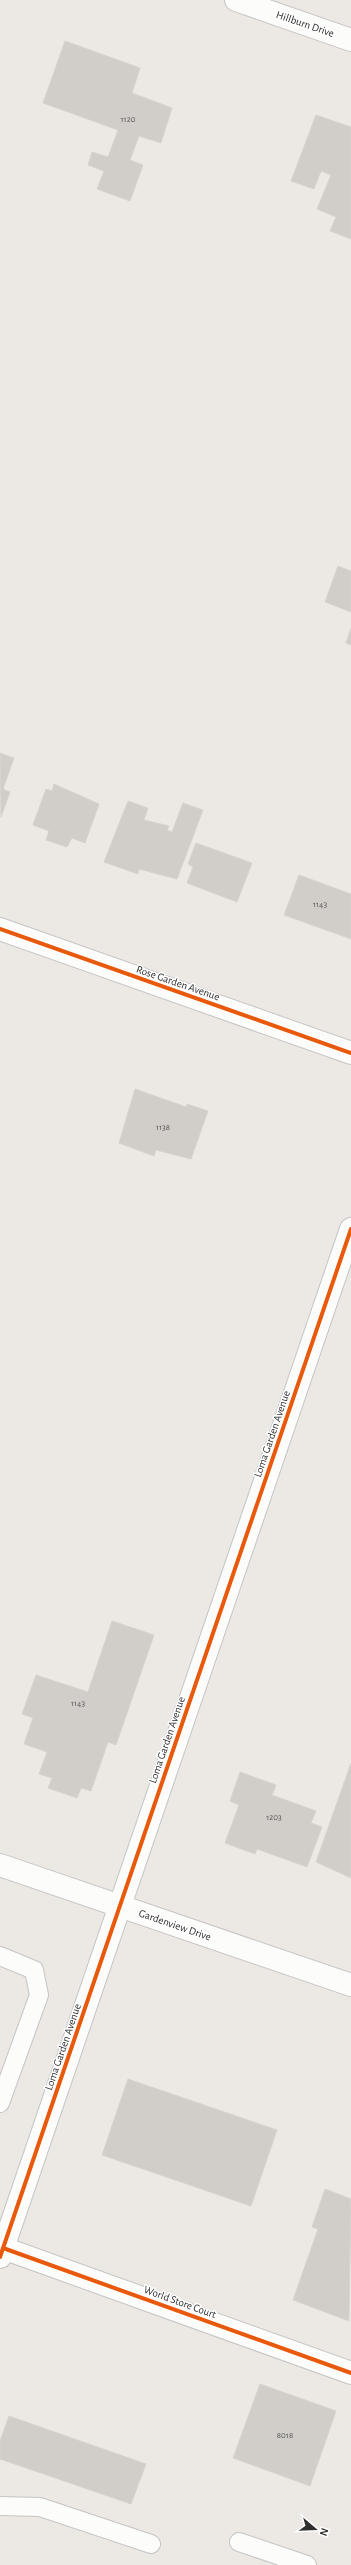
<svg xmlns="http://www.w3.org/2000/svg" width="351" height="2565" font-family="'Alegreya Sans',sans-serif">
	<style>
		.building { fill: #d1ceca; stroke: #d7d4d0 }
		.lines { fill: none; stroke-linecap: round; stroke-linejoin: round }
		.lane-casing { stroke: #c6c5c5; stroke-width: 20 }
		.street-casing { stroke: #c6c5c5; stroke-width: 24 }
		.secondary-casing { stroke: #c6c5c5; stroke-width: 24 }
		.lane { stroke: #fcfcfb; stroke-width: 18 }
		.street { stroke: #fcfcfb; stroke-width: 22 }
		.secondary { stroke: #fcfcfb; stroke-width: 22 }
		.cycleway-casing { stroke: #fff; stroke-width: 6 }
		.cycleway { stroke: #e8590c; stroke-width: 4 }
		.labels { text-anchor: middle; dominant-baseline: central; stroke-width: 3; stroke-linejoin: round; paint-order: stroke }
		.number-label { font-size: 9px; fill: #585857 }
		.street-label { font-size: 11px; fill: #2e2e2e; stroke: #fff }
	</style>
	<rect width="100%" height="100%" fill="#ece8e4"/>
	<path class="building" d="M65,41L140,68L132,93L172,108L161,143L139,136L130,160L143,165L130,201L97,189L104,171L88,165L92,152L108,157L118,130L43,103Z
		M316,115L351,127V239L330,231L336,217L317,209L331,175L321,171L314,189L291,181Z
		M338,566L351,571V612L325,602Z
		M351,628V645L346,643Z
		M0,753L14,758L3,789L10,792L1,817Z
		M54,784L99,804L85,843L72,838L67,847L46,840L49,831L33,825L46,789L52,791Z
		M128,801L148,808L144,820L169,826L167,830L172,832L183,803L203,810L177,879L139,869L138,874L104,862Z
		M196,843L252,863L237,902L187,883L193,867L188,864Z
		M299,875L351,894V939L284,915Z
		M135,1089L186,1107L187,1104L208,1111L191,1159L156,1150L154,1156L119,1143Z
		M112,1621L154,1635L116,1745L108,1742L91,1791L81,1788L77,1798L48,1788L52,1778L39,1774L47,1752L24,1744L33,1718L22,1714L36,1675L88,1692Z
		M351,1763V1878L316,1862Z
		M240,1772L276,1785L272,1795L316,1811L311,1823L322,1827L307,1867L257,1849L255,1854L225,1843L239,1805L230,1801Z
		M128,2079L277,2130L251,2206L102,2155Z
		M325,2189L351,2199L349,2321L293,2300L318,2229L312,2227Z
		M260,2384L336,2411L310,2486L233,2458Z
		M9,2416L146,2464L131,2504L0,2459V2441Z"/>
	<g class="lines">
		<defs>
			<path id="lane" d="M0,1956L34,1970L39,1995L0,2103
				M0,2506L40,2507L151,2544
				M239,2542L307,2565"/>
			<path id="street" d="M0,929L351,1053
				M0,1865L351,1985
				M3,2248L351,2373
				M0,2257L351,1229"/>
			<path id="secondary" d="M236,0L351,40"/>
		</defs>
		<use href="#lane" class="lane-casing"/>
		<use href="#street" class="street-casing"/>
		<use href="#secondary" class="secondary-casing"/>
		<use href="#lane" class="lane"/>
		<use href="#street" class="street"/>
		<use href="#secondary" class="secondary"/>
		<defs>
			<path id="cycleway" d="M0,929L351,1053
				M3,2248L351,2373
				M0,2257L351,1229"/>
		</defs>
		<use href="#cycleway" class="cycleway-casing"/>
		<use href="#cycleway" class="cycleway"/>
	</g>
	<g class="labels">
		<g class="number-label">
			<text x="128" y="119">1120</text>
			<text x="320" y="904">1143</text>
			<text x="163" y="1127">1138</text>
			<text x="78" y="1703">1143</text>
			<text x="274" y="1817">1203</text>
			<text x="285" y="2435">8018</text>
		</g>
		<g class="street-label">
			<text transform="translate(305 24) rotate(19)">Hillburn Drive</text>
			<text transform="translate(178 983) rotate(19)">Rose Garden Avenue</text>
			<text transform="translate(272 1434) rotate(-71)">Loma Garden Avenue</text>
			<text transform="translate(167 1740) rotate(-71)">Loma Garden Avenue</text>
			<text transform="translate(175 1925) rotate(19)">Gardenview Drive</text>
			<text transform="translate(63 2047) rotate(-71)">Loma Garden Avenue</text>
			<text transform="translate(180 2302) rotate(20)">World Store Court</text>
		</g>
	</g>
	<g transform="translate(315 2529) rotate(109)" stroke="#ffffff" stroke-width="3" paint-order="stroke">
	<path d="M0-3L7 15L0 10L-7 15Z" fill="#2e2e2e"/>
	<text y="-6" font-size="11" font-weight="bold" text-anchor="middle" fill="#2e2e2e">N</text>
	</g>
</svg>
